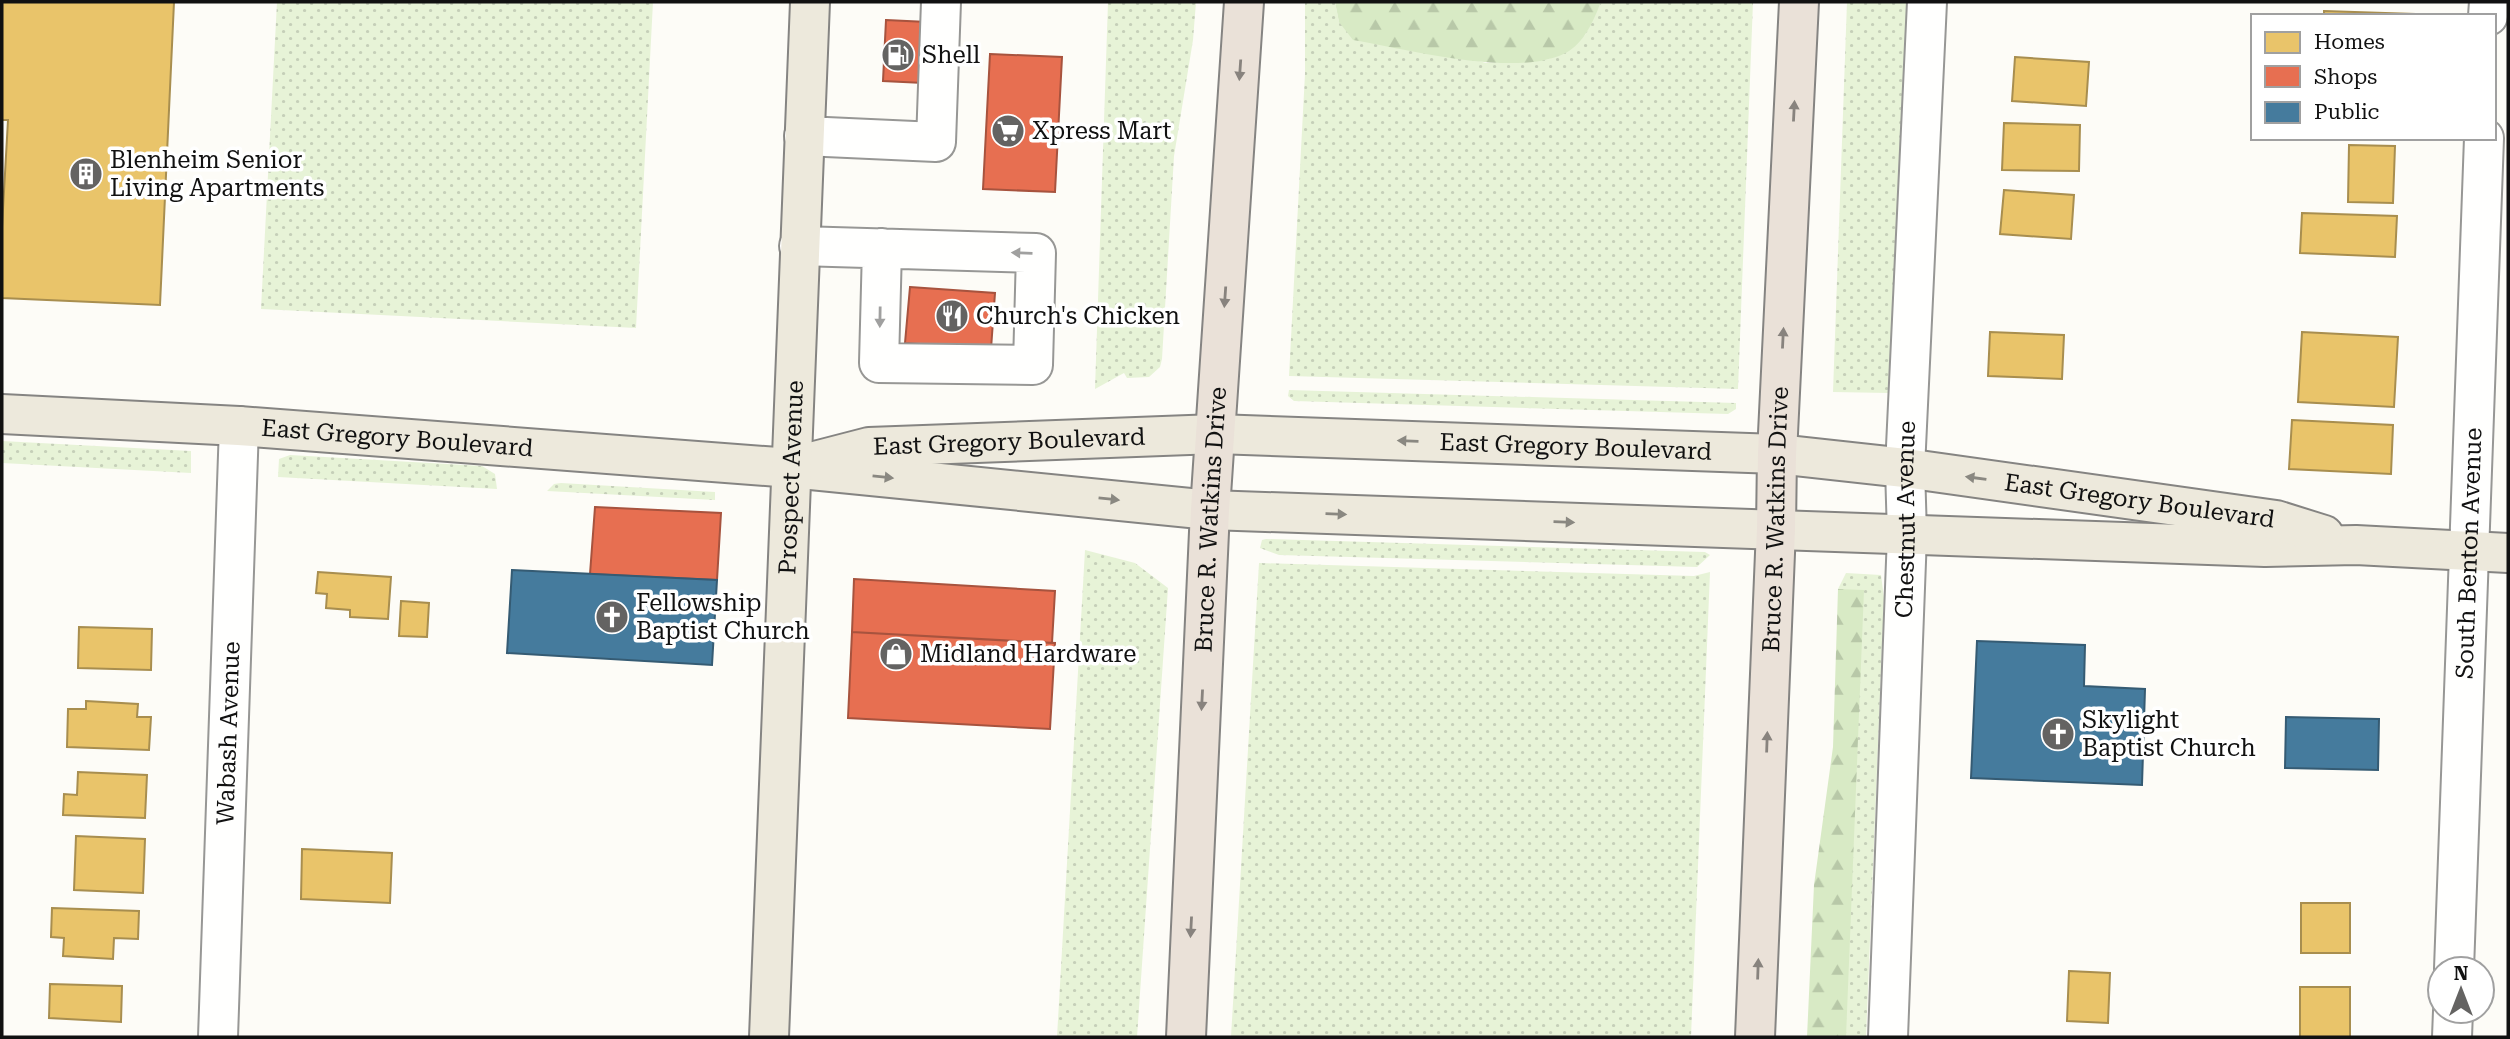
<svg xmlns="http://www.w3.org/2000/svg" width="2510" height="1039" font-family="'Roboto Serif',serif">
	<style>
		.green { fill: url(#green-dots) }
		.forest { fill: url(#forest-firs) }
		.homes { fill: #e9c46a; stroke: #a88e4f; stroke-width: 2 }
		.shops { fill: #e76f51; stroke: #a7533e; stroke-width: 2 }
		.public { fill: #457b9d; stroke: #355b73; stroke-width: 2 }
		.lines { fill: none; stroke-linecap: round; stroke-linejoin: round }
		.minor-casing { stroke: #979795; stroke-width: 42 }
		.major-casing { stroke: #858482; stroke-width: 42 }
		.highway-casing { stroke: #858482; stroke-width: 42 }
		.minor { stroke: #fffffe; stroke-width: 38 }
		.major { stroke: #ede9dc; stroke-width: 38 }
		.highway { stroke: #eae1d8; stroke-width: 38 }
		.oneway { fill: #88837e }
		.oneway2 { fill: #a0a09f }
		.oneway3 { fill: #8a8881 }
		.labels { text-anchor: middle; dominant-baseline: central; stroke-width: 7; stroke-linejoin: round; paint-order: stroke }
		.poi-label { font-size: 24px; fill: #111; stroke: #fff; text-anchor: start }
		.street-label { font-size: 24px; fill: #111; stroke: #fff }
	</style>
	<defs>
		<pattern id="green-dots" width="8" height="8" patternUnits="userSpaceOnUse" patternTransform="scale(1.75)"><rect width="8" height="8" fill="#e7f3d7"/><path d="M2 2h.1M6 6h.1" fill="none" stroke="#c5cfb8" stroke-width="1.8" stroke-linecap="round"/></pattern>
		<pattern id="forest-firs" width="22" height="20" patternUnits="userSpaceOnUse" patternTransform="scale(1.75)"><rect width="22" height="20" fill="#d8eac5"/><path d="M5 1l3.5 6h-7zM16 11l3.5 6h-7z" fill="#b8c8a8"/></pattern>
	</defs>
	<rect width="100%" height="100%" fill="#fdfcf7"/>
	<path class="green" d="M277,2H653L636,328L261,309Z
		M1108,2H1196L1193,40L1174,156L1162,359L1160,367L1149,377L1127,378L1124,373L1095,389Z
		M1305,2H1335L1339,22L1486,63L1532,61L1549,59L1585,35L1601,2H1753L1738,389L1289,376L1305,74Z
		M1847,2H1909L1894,369L1888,393L1833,392Z
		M1289,390L1736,403V409L1728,414L1294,401L1288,396Z
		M2,441L191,451V473L2,463Z
		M290,455L482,466L495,474L497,489L278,477L279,459Z
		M561,483L715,492V500L547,491L554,484Z
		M1266,539L1705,552L1710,555L1697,567L1279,555L1260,548L1262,540Z
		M1085,550L1135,563L1168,588L1137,1037H1057Z
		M1259,563L1694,576L1710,572L1691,1037H1231Z
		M1846,573L1881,575L1884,598L1866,1037H1846L1838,589Z"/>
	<path class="forest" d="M1335,2H1601C1594,19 1586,40 1569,51C1522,80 1407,49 1353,40L1339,22Z
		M1838,589L1864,590L1846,1037H1807L1814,885L1833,747Z"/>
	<path class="homes" d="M2,2H174L160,305L2,298V227L8,120H2Z
		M2324,11L2415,14V16H2324Z
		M2015,57L2089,62L2086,106L2012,101Z
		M2004,123L2080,125L2079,171L2002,170Z
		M2349,145L2395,146L2393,203L2348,202Z
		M2004,190L2074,195L2071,239L2000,234Z
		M2302,213L2397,216L2395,257L2300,253Z
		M1990,332L2064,335L2062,379L1988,376Z
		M2302,332L2398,337L2394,407L2298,402Z
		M2292,420L2393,425L2391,474L2289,469Z
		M318,572L391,577L388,619L350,617V610L326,608L327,594L316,593Z
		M401,601L429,603L427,637L399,636Z
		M79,627L152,629L151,670L78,668Z
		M86,701L138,704L137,717H151L149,750L67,747L68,709H86Z
		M78,772L147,775L145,818L63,815L64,794L77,795Z
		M76,836L145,839L143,893L74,890Z
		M302,849L392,853L390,903L301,899Z
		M2301,903H2350V953H2301Z
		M52,908L139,911L138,939L114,938L113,959L63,956L64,938L51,937Z
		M2069,971L2110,973L2108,1023L2067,1021Z
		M50,984L122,986L121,1022L49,1018Z
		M2300,987H2350V1037H2300Z"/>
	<path class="shops" d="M886,20L927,22L923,83L883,81Z
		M990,54L1062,57L1055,192L983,189Z
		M910,287L995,293L991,349L905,343Z
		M595,507L721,513L717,580L590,574Z
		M854,579L1055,591L1052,643L852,632Z
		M852,632L1055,643L1050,729L848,718Z"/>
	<path class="public" d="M512,570L717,580L712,665L507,653Z
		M1977,641L2085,645L2084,686L2145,689L2142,785L1971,778Z
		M2286,717L2379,719L2378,770L2285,768Z"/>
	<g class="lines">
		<defs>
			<g id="minor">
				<path d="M2488,16L2489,2"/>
				<path d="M804,136L936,142L941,2"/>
				<path d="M799,246L1036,253L1033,365L879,363L882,248"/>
				<path id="s1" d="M2454,969L2484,138"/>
				<path id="s2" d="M218,1037L239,426"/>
				<path id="s3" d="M1888,1037L1907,535L1905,468L1927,2"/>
				<path d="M2452,1037L2453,1011"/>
			</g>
			<g id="major">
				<path id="s4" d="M2,414L239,426L791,468L1210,510L2265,547L2356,545L2508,553"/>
				<path id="s5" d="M815,461L869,447L1216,434L1777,454L1905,468L2276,520L2324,535"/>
				<path id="s6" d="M769,1037L810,2"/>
			</g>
			<g id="highway">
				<path id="s7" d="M1186,1037L1210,510L1244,2"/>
				<path id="s8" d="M1755,1037L1776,529L1777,454L1799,2"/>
			</g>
		</defs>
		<use href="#minor" class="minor-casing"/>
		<use href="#major" class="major-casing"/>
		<use href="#highway" class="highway-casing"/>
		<use href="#minor" class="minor"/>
		<use href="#major" class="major"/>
		<use href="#highway" class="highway"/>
	</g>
	<defs><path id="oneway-solid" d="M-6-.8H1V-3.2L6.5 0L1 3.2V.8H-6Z" transform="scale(1.75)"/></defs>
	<g class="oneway">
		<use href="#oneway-solid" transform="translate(1240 70) rotate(94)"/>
		<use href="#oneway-solid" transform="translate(1794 111) rotate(-87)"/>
		<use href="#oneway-solid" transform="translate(1225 297) rotate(94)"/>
		<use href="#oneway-solid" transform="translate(1783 338) rotate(-87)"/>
		<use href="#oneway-solid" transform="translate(1202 700) rotate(93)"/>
		<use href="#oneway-solid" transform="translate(1767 742) rotate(-88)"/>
		<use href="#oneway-solid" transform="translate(1191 927) rotate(93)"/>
		<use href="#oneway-solid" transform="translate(1758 969) rotate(-88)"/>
	</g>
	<g class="oneway2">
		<use href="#oneway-solid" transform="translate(1022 253) rotate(-178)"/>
		<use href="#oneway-solid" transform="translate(880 317) rotate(91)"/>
	</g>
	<g class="oneway3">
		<use href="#oneway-solid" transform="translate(1408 441) rotate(-178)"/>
		<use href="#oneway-solid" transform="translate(883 477) rotate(6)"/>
		<use href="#oneway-solid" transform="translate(1976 478) rotate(-172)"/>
		<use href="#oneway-solid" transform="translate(1109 499) rotate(6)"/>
		<use href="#oneway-solid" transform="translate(1336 514) rotate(2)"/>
		<use href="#oneway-solid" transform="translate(1564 522) rotate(2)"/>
	</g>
	<defs>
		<symbol id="fuel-disc" viewBox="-11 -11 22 22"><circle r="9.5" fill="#646362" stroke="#fff"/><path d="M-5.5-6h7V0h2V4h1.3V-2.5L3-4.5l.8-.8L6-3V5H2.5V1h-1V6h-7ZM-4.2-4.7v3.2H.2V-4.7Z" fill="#fff"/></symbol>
		<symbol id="supermarket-disc" viewBox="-11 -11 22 22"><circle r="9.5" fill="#646362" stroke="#fff"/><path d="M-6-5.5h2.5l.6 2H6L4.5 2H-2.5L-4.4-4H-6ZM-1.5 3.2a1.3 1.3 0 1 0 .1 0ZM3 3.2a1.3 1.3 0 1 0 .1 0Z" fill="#fff"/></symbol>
		<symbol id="building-disc" viewBox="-11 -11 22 22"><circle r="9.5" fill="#646362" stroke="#fff"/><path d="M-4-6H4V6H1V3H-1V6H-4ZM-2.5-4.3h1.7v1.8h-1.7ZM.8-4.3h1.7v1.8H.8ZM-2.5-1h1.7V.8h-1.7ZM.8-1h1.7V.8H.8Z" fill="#fff"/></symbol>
		<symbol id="restaurant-disc" viewBox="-11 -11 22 22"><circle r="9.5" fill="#646362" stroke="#fff"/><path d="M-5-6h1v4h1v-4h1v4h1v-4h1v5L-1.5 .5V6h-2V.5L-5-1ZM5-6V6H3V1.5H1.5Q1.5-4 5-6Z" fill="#fff"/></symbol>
		<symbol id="church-disc" viewBox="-11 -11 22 22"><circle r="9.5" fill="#646362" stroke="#fff"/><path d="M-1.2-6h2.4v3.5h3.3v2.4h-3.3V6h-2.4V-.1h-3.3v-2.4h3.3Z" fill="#fff"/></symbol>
		<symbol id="shop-disc" viewBox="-11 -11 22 22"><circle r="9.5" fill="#646362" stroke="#fff"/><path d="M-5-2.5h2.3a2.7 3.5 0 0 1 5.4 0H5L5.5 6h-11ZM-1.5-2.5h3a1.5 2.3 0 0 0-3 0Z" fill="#fff"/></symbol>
	</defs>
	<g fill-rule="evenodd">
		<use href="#fuel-disc" x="879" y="36" width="38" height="38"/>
		<use href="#supermarket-disc" x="989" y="112" width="38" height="38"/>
		<use href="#building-disc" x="67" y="155" width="38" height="38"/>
		<use href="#restaurant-disc" x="933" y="297" width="38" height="38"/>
		<use href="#church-disc" x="593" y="598" width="38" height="38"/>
		<use href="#shop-disc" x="877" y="635" width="38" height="38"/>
		<use href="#church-disc" x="2039" y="715" width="38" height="38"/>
	</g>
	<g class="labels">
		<g class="poi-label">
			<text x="922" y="55">Shell</text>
			<text x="1032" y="131">Xpress Mart</text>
			<text x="110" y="160">Blenheim Senior<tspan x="110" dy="28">Living Apartments</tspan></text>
			<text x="976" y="316">Church's Chicken</text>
			<text x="636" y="603">Fellowship<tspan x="636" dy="28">Baptist Church</tspan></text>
			<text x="920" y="654">Midland Hardware</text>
			<text x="2082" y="720">Skylight<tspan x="2082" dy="28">Baptist Church</tspan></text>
		</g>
		<g class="street-label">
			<text stroke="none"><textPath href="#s4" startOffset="396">East Gregory Boulevard</textPath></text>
			<text stroke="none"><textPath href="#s5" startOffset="196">East Gregory Boulevard</textPath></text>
			<text stroke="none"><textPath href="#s5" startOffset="763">East Gregory Boulevard</textPath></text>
			<text stroke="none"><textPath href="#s6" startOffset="560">Prospect Avenue</textPath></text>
			<text stroke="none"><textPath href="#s5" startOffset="1330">East Gregory Boulevard</textPath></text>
			<text stroke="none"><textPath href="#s7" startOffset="518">Bruce R. Watkins Drive</textPath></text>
			<text stroke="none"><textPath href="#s8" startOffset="518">Bruce R. Watkins Drive</textPath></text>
			<text stroke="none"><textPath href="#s3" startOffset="518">Chestnut Avenue</textPath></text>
			<text stroke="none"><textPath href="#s1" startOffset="416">South Benton Avenue</textPath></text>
			<text stroke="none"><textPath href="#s2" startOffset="304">Wabash Avenue</textPath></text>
		</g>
	</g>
	<rect width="2510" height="1039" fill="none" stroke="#111111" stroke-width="7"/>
	<rect x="2251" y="14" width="245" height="126" fill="#ffffff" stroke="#a0a0a0" stroke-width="2"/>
	<rect x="2265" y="32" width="35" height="21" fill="#e9c46a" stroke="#a0a0a0" stroke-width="2"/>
	<text x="2314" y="49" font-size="21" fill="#111111">Homes</text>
	<rect x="2265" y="66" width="35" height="21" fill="#e76f51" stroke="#a0a0a0" stroke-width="2"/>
	<text x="2314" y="84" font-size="21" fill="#111111">Shops</text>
	<rect x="2265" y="102" width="35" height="21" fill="#457b9d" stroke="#a0a0a0" stroke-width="2"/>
	<text x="2314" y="119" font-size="21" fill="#111111">Public</text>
	<g transform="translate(2461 990)"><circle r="33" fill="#ffffff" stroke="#a0a0a0" stroke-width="2"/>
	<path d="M0-5L12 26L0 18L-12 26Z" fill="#646362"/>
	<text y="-10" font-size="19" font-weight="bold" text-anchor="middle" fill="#111111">N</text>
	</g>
</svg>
